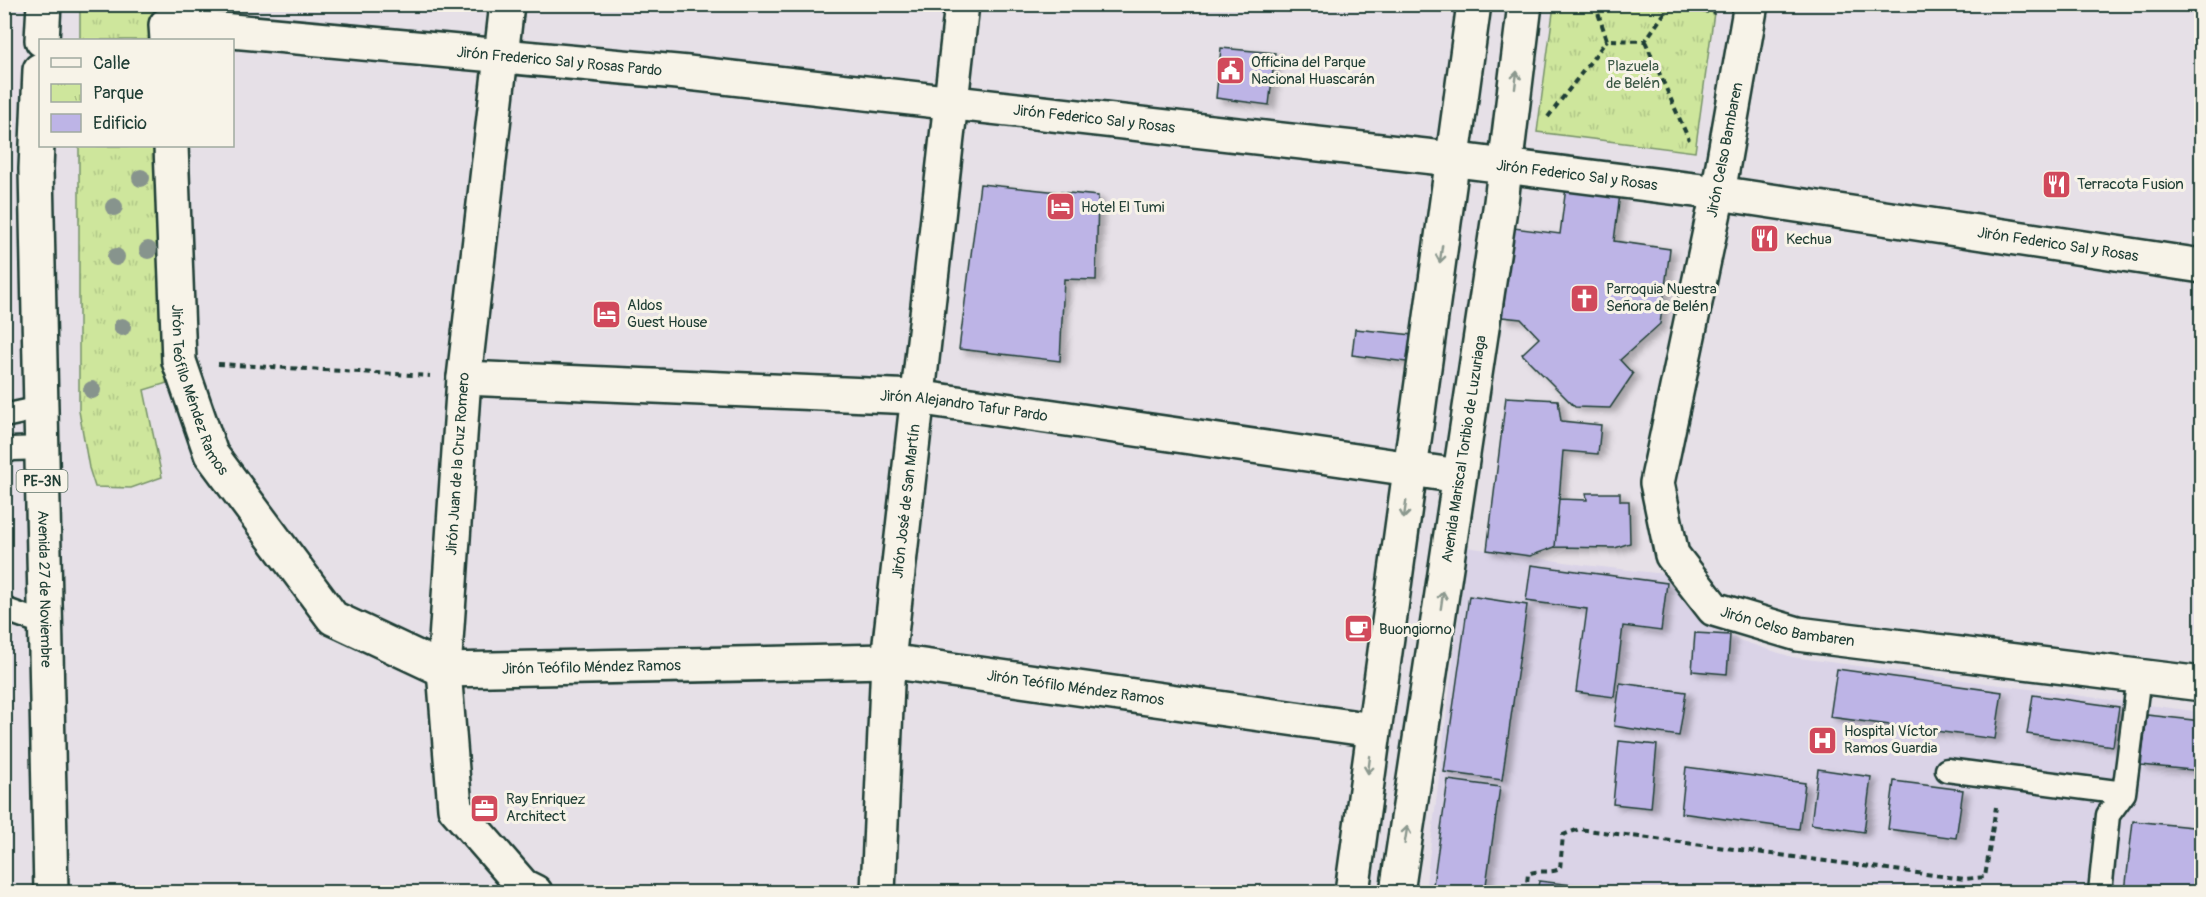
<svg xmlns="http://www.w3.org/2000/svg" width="2206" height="897" font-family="Pangolin,sans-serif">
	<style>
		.built { fill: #dad3e7 }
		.park { fill: url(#park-tufts); stroke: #769268; stroke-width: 1.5 }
		.building { fill: #bdb4e6; stroke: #1f3d34; stroke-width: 1.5; filter: url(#shadow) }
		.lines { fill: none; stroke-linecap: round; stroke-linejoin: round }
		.lane-casing { stroke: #1f3d34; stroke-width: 27 }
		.street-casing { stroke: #1f3d34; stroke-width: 38 }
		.secondary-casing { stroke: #1f3d34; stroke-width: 38 }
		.highway-casing { stroke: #1f3d34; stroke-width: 38 }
		.path { stroke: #1f3d34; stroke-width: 4; stroke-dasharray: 6 4.5; stroke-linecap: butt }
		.lane { stroke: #f7f3e8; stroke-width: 22 }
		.street { stroke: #f7f3e8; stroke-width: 33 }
		.secondary { stroke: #f7f3e8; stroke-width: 33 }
		.highway { stroke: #f7f3e8; stroke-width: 33 }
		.tree { fill: #87948d }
		.oneway { stroke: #8b988e }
		.labels { text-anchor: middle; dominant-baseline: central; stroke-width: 6; stroke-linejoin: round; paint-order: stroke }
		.shield { fill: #f7f3e8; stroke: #60746a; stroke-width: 1.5 }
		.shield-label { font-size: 14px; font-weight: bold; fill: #1f3d34 }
		.street-label { font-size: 15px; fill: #1f3d34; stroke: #f7f3e8 }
		.poi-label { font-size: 15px; fill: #1f3d34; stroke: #f7f3e8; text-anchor: start }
		.park-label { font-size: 15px; fill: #395644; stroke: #f7f3e8 }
	</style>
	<defs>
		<pattern id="park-tufts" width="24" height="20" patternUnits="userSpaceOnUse" patternTransform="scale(1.5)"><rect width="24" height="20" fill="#cee69c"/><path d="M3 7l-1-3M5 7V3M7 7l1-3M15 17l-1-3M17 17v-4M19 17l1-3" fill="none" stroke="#b0c687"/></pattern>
		<filter id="shadow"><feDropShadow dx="6" dy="4" stdDeviation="3" flood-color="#0004"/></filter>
	</defs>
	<rect width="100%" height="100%" fill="#e6e0e7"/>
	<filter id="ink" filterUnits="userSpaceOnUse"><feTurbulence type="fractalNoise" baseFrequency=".0167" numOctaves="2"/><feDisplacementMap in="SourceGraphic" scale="12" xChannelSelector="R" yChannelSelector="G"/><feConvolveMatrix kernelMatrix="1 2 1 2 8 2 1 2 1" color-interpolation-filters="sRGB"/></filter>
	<g filter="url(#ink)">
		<path class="built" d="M1467,547L1584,565L1665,574L1689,606L1736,639L1792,657L2201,712V892H1425Z"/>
		<path class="park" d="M80,5H158L159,40H80Z
			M1554,5H1715L1695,152L1537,132Z
			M79,146H163L177,380L144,390L162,477L131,488L95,487L89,468L79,411Z"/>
		<path class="building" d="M1221,48L1275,53L1269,105L1216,98Z
			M980,184L1098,196L1096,280L1064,279L1060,361L959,349Z
			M1566,187L1620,194L1614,241L1670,249L1660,324L1620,360L1633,374L1610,408L1575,407L1522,354L1539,338L1521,319L1502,317L1514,228L1560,234Z
			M1355,329L1413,335L1414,363L1352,355Z
			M1506,397L1558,400L1561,421L1601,425L1598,454L1563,451L1555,547L1530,556L1487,550Z
			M1586,493H1620V501H1629L1630,543L1615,548L1555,547L1559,499L1587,500Z
			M1531,565L1667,583L1661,631L1623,626L1614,697L1576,692L1587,609L1526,601Z
			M1469,596L1527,605L1502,780L1444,772Z
			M1695,633L1730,635L1727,674L1692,671Z
			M1837,669L2002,692L1995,739L1830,717Z
			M1620,683L1686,692L1679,736L1614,726Z
			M2033,695L2119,707L2113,746L2027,734Z
			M2147,715L2202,721V771L2141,765Z
			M1619,741L1657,745L1651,808L1613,804Z
			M1686,767L1805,783L1799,829L1681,813Z
			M1818,769L1871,777L1864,832L1811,824Z
			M1448,780L1500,787L1485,892H1432Z
			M1894,781L1963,790L1956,838L1888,829Z
			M2133,821L2202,828V892H2125Z
			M1539,881L1630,892H1537Z"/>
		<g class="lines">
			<defs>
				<path id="lane" d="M4,416L41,408
					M4,453L12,449L42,448
					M4,609L45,624
					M1947,770L2124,793
					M2100,892L2108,815L2124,793L2139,676"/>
				<g id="street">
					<path d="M507,4L464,378L444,670L455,808L523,886L535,892"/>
					<path id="s1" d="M1751,4L1718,193L1657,483L1672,555L1714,609L1798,634L2202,684"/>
					<path id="s2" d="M167,40L166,25L688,73L1434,157L1718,193L2202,266"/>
					<path id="s3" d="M171,146L179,361L211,454L333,618L444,670L888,661L1373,730"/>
					<path id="s4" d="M464,378L916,397L1459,476"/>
					<path id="s5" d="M878,892L888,661L962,4"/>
				</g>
				<g id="secondary">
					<path d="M1352,892L1474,4"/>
					<path id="s6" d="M1397,892L1501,202L1525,4"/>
				</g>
				<g id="highway">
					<path d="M42,40L44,4"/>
					<path id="s7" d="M40,70L36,169L51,892"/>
				</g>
			</defs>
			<use href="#lane" class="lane-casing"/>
			<use href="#street" class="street-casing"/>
			<use href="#secondary" class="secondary-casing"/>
			<use href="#highway" class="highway-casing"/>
			<path class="path" d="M1595,4L1607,40L1645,41L1671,4
				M1671,6L1715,13
				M1645,41L1689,140
				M1548,117L1607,40
				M218,364L430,376
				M1526,892L1528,874C1538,869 1549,874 1560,869L1563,835L1579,829L1964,879L1985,877L1996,807"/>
			<use href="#lane" class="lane"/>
			<use href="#street" class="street"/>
			<use href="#secondary" class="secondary"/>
			<use href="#highway" class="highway"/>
		</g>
		<g class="tree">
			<circle cx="141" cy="178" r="9"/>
			<circle cx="114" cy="207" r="9"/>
			<circle cx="148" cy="250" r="9"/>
			<circle cx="116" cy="257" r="9"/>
			<circle cx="122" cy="327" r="9"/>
			<circle cx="92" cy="390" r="9"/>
		</g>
		<defs><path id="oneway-shaft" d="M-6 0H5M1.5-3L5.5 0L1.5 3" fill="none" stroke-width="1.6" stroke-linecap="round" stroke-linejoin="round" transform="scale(1.5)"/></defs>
		<g class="oneway">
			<use href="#oneway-shaft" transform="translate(1516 80) rotate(-83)"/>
			<use href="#oneway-shaft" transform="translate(1441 254) rotate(98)"/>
			<use href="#oneway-shaft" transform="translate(1405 510) rotate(98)"/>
			<use href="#oneway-shaft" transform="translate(1442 600) rotate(-82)"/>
			<use href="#oneway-shaft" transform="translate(1369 765) rotate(97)"/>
			<use href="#oneway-shaft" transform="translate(1406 835) rotate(-81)"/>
		</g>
	</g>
	<defs>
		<symbol id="civic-square" viewBox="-11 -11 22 22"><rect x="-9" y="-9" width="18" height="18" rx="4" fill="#d1495b" stroke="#f7f3e8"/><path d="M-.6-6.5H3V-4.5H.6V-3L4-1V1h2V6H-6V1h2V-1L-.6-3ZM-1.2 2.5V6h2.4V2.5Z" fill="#fff"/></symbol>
		<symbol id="restaurant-square" viewBox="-11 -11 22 22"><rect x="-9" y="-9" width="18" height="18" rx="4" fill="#d1495b" stroke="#f7f3e8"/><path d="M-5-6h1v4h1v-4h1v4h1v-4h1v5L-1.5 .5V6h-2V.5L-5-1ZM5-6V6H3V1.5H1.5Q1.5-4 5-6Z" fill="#fff"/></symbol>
		<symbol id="hotel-square" viewBox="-11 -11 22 22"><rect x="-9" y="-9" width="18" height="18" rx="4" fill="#d1495b" stroke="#f7f3e8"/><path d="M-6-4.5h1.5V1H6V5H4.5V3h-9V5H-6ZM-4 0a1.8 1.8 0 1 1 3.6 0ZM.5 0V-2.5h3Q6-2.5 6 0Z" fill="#fff"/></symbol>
		<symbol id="church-square" viewBox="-11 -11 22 22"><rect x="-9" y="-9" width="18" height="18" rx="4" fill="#d1495b" stroke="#f7f3e8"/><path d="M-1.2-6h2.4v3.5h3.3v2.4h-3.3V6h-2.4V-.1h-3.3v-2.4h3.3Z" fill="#fff"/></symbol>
		<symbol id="cafe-square" viewBox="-11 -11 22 22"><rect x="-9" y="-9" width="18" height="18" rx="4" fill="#d1495b" stroke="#f7f3e8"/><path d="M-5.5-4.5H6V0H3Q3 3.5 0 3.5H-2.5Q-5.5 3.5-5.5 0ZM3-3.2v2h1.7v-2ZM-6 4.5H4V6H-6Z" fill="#fff"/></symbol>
		<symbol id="hospital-square" viewBox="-11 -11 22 22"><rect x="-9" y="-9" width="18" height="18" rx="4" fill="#d1495b" stroke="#f7f3e8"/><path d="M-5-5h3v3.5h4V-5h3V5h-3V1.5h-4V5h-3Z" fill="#fff"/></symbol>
		<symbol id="office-square" viewBox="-11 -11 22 22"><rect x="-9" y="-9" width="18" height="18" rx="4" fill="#d1495b" stroke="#f7f3e8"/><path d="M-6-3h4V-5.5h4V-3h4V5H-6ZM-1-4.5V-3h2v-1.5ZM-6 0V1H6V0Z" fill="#fff"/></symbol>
	</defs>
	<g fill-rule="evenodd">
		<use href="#civic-square" x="1214" y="54" width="33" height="33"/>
		<use href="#restaurant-square" x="2040" y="168" width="33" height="33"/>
		<use href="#hotel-square" x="1044" y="190" width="33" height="33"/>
		<use href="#restaurant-square" x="1748" y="222" width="33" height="33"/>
		<use href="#church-square" x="1568" y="282" width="33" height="33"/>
		<use href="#hotel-square" x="590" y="298" width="33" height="33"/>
		<use href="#cafe-square" x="1342" y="612" width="33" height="33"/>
		<use href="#hospital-square" x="1806" y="724" width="33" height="33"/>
		<use href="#office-square" x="468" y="792" width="33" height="33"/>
	</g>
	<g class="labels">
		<rect class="shield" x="16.5" y="470" width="51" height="22" rx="4.5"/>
		<g class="shield-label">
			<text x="42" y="481">PE-3N</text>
		</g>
		<g class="street-label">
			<text stroke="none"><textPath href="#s2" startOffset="410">Jirón Frederico Sal y Rosas Pardo</textPath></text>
			<text stroke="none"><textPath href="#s2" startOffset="948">Jirón Federico Sal y Rosas</textPath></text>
			<text transform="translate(1725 150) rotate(-79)">Jirón Celso Bambaren</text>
			<text stroke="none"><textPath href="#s2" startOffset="1434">Jirón Federico Sal y Rosas</textPath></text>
			<text stroke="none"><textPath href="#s2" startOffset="1920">Jirón Federico Sal y Rosas</textPath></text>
			<text stroke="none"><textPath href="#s3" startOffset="248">Jirón Teófilo Méndez Ramos</textPath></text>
			<text stroke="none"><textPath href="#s4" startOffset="501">Jirón Alejandro Tafur Pardo</textPath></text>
			<text stroke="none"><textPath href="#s6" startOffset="448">Avenida Mariscal Toribio de Luzuriaga</textPath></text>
			<text transform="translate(458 464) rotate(-86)">Jirón Juan de la Cruz Romero</text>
			<text stroke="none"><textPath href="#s5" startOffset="392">Jirón José de San Martín</textPath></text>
			<text stroke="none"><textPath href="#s7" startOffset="519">Avenida 27 de Noviembre</textPath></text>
			<text stroke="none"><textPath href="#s1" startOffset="706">Jirón Celso Bambaren</textPath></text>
			<text stroke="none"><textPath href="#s3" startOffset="788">Jirón Teófilo Méndez Ramos</textPath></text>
			<text stroke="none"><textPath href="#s3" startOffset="1274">Jirón Teófilo Méndez Ramos</textPath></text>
		</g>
		<g class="poi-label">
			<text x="1251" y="62">Officina del Parque<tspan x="1251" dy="17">Nacional Huascarán</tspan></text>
			<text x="2077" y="184">Terracota Fusion</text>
			<text x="1081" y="207">Hotel El Tumi</text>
			<text x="1786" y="239">Kechua</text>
			<text x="1606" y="289">Parroquia Nuestra<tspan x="1606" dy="17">Señora de Belén</tspan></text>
			<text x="627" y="305">Aldos<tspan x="627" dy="17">Guest House</tspan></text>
			<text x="1379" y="629">Buongiorno</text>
			<text x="1844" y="731">Hospital Víctor<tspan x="1844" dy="17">Ramos Guardia</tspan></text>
			<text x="506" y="799">Ray Enriquez<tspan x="506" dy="17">Architect</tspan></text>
		</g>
		<g class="park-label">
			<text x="1633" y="66">Plazuela<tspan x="1633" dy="17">de Belén</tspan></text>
		</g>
	</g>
	<rect width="2206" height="897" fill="none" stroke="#f7f3e8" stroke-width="24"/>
	<rect x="12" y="12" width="2182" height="873" fill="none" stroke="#1f3d34" stroke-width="2" filter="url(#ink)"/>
	<rect x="39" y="39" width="195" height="108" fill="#f7f3e8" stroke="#a1aaa0" stroke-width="1.5"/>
	<rect x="51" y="58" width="30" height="9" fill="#f7f3e8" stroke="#a1aaa0" stroke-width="1.5"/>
	<text x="93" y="69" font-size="18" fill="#1f3d34">Calle</text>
	<rect x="51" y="84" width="30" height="18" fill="url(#park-tufts)" stroke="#a1aaa0" stroke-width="1.5"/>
	<text x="93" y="99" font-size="18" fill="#1f3d34">Parque</text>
	<rect x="51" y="114" width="30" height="18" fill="#bdb4e6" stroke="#a1aaa0" stroke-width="1.5"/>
	<text x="93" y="129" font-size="18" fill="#1f3d34">Edificio</text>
</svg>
